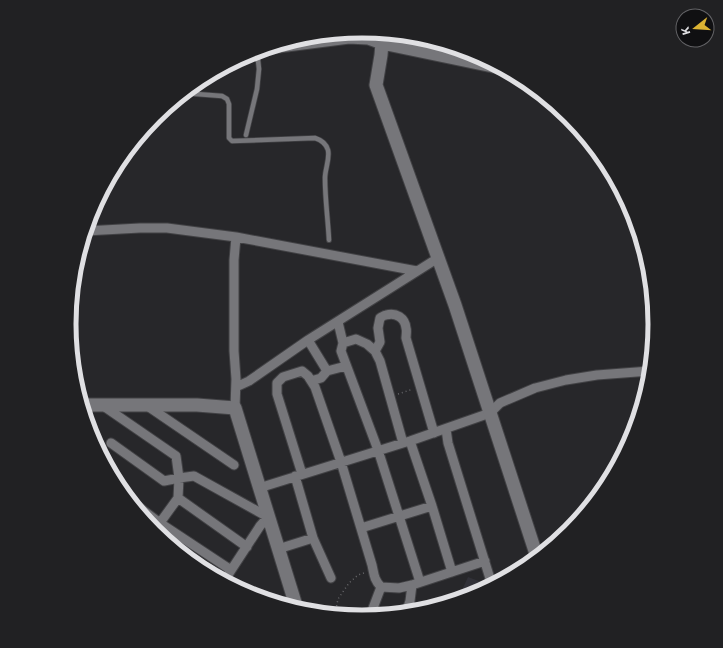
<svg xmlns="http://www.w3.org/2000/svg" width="723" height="648" font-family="'IBM Plex Sans',sans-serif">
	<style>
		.built { fill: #313138 }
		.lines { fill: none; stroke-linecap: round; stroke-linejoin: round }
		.lane-casing { stroke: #424245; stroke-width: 6 }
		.street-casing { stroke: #424245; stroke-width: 11 }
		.secondary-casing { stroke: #424245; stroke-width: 15 }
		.path { stroke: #666669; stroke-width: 1.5; stroke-dasharray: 1 3; stroke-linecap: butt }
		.lane { stroke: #76767a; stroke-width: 4.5 }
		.street { stroke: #76767a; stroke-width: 9 }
		.secondary { stroke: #76767a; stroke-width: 13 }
		.rim { fill: none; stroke: #e0e0e3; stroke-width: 5 }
	</style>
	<rect width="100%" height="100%" fill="#27272a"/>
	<path class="built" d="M468,577L484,583L485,589L473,595L458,599Z"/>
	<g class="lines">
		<defs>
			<path id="lane" d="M183,93L222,96L227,99L229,104V138L232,141L315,138C321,140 326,143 328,150C330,159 325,169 325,178C325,199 328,220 329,240
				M246,135L257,89L259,69L257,51
				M643,372L648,384"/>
			<path id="street" d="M85,231L140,228H167L236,237L417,271
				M338,322L343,343
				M308,340L327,371L346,366
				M375,351L380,342L378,328L380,318C382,317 384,315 386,315C396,312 405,318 406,328C407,331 406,335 406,338L434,433
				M311,381L321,378L327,371
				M236,387L249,381L308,340L438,258
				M102,405L176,456L179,478L178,498L154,531
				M146,405L234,465
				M235,408L236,379L234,351V260L236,237
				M446,429L448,443L492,585
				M410,441L432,506L452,572
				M111,443L164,481L179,478L194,476L268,517L260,526L224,581
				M403,443L380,361L375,351L367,344L356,339L343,343L341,351L378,450L420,582
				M302,474L277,394V383L283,377L302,371L308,376L315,387L341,462L372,565C374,574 374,580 381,587L399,588L412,585L485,561
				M295,476L313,538L331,578
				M259,488L403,443L410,441L490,413L500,403L535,388L566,380L597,375L650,371
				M178,498L247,547
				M128,499L160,523L231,570
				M361,528L432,506
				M278,549L313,538
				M406,613L410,601L412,585
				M370,616L381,587"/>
			<path id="secondary" d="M382,43L502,68
				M271,47L349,37L368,38L382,43L381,55L376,85L455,305L537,557
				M81,405H197L235,408L297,609"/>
		</defs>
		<use href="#lane" class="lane-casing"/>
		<use href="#street" class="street-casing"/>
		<use href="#secondary" class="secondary-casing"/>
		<path class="path" d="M398,394L413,389
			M335,614L338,599L349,583L358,575L364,573"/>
		<use href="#lane" class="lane"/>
		<use href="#street" class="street"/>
		<use href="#secondary" class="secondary"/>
	</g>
	<path d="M0 0H723V648H0ZM76 324a286 286 0 1 1 572 0a286 286 0 1 1-572 0Z" fill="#212123" fill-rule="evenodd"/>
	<path class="rim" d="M76 324a286 286 0 1 1 572 0a286 286 0 1 1-572 0Z"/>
	<g transform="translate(695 28) rotate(253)"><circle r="19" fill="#101012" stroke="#636366"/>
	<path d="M0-3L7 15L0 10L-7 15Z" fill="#dbb333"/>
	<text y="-6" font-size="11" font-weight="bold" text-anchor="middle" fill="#e0e0e3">K</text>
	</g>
</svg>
